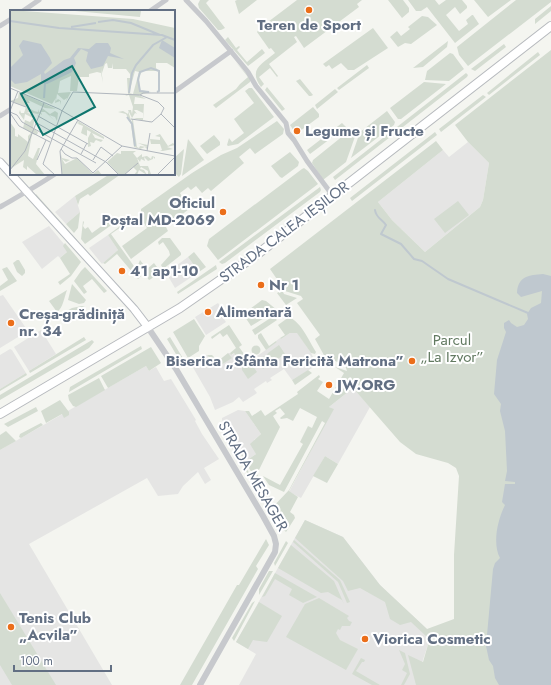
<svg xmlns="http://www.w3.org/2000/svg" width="551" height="685" font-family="Jost,sans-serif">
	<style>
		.built { fill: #e5e5e4 }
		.green { fill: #d4dcd1 }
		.water { fill: #bfc8cf }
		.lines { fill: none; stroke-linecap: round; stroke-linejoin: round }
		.stream { stroke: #bfc8cf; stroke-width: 2 }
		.secondary-casing { stroke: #b6babf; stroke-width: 9 }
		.primary-casing { stroke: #b7babe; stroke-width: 10 }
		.minor { stroke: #c7c9cd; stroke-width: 5 }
		.tertiary { stroke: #c7c9cd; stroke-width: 6 }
		.secondary { stroke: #fff; stroke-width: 7 }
		.primary { stroke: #fff; stroke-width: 8 }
		.poi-dot { fill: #eb6e1a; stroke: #fff; stroke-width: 1.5 }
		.labels { text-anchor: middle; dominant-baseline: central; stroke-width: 4; stroke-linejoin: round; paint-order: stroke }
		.poi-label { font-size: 15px; font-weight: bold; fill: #626f83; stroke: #fff; text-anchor: start }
		.street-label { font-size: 15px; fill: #626f83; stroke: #fff }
		.park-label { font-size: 15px; fill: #627a61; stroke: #fff }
		.inset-river { fill: none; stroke: #bfc8cf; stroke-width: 2 }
		.inset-road { fill: none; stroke: #b1b7be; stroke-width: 1 }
		.view { fill: #0f766e; fill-opacity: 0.15; stroke: #0f766e; stroke-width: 2 }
		.inset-edge { fill: none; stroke: #626f83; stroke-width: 2 }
	</style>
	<rect width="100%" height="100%" fill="#f4f5f0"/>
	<path class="built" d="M468,142L489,163L483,200L480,207L425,252L392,220L378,202L443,150L449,157Z
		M75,196L80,212L66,224L55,212Z
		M49,226L69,250L60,258L58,256L42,269L22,242Z
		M108,235L118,250L102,264L89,248Z
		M188,257L199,272L175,288L168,276L165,274Z
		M3,295L28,331L0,348V296Z
		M218,303L226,315L223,318L226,322L206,335L195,317Z
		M41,330L56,354L29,371L14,347Z
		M297,332L311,353L317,365L292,380L284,369L270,378L272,380L267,383L266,381L254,389L257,393L243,402L239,397L233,402L215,410L210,397L191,364L202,356L207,355L218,367L231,358L228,353H230L232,355L234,353L243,366L277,342L276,341L280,338L281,339L290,333Z
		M10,349L12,350L26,373L0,389V355Z
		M146,366L149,371L156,367L164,381L171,379L196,420L195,421L202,434L219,459L204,468L211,480L205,484L198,472L183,486L178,494L158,496L147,478L29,544L112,685H0V450Z
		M353,388L370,407L338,464L325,456L301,498L289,492L333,409L329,407Z
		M238,410L245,411L261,434L254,440L256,454L246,461L222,420V418Z
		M305,520L343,537L380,585L427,629L429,641L416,682L417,685H239L256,654L236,642Z"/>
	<path class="green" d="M200,0H209L206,3L225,28L221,30H218L199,8L198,4Z
		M237,0H257L239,14L235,1Z
		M297,0H362L357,4L359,7L304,48L296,36L294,37L297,42L269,64L278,76L277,77L270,68L259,77L264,84L261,87C248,69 262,64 275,53L271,48L269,49L257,32L260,28Z
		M388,0H403L409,8V12L402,18Z
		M408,0H435L439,5L446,0H462L467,6V8L460,14L455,7L446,15L459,31L468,24L466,20L472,15H473L479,24L455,43L427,7L421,11H416Z
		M474,0H511L488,17Z
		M516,0H551V2L468,66L459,55L457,47Z
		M551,6V11L535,24V19Z
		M422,16L428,17L437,25L411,44L405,43L398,47L390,37L397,31L401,36L410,29L408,27Z
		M373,28L388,48L354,70H348L341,63L332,69L329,65L326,67L323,64Z
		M228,37L236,48L239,46L240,47L237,50L247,62L262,49L265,53L248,66L225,40Z
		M448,41L447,47L423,67L413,68Z
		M504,44L506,47L475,71L471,69Z
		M551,50V685H416L408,655L423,662L429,641V637H427L411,622L400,625L390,619L385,602L360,588L348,591L343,581L295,538L305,520L343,537L380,585L427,629L454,619V555L459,476L456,468L448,463L416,454L400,442L353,388L329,407L334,409L289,491L298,497L290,512L294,515L295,518L286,532L282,528L271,509L289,490L325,423L322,421L284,492L269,485L263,476L280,485L303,444L300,442L308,426L312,428L317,417L300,408L293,421L287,418L281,419L280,418L285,414L280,408L275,411L277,413L273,416L280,427L257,474L271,498L270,503L225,428L226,427L246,461L256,454L250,444L261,434L245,411H249L252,416L261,410L265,416L298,394L297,392L319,375L320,377L318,379L323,382L317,391L329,399L344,373L335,367L347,371L345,365L325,357L315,339L320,335L297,303L303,299L301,296L285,291L270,269L436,141L443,150L378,202L392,220L425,252L480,207L483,200L489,163L468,142L455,125Z
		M538,52L540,55L489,95L487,93Z
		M450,53L453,54L464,69L449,81L425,80L427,71Z
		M235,61L251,79L250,82L216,108L213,105L236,89L240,84L248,77Z
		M367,65L369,68L339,90L337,88Z
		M466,73L468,75L467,77L335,180L333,177Z
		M300,79L313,95L311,96H309L296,81Z
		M424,82L446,84L401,119H398L390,108Z
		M267,87L285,109L282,111L265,90Z
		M249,88H252L274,117L238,144L228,146L227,145L229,138L232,142L244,133L234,119L254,103L245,91Z
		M335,89L338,92L317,109L315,105Z
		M483,95L486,97L441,132L439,129Z
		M313,107L319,114V117L296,134L290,125Z
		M387,111L395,122L394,125L351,158L360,132Z
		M277,121L284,129L283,134L255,154L250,148L239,157L244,163L211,191L208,188L202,193L196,186L191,190L188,187L180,193L189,209L166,227L168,231L131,259L122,246L147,228L141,218L144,216L141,211V209L192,173L221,155L237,148Z
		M342,123L346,127L310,154L307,150Z
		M354,127L357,131L346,162L323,180L312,163L313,160Z
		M435,132L437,135L352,201L350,198Z
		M214,135L220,142V145L207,154L200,146Z
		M188,139L204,160L182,176Z
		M184,149L181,174L179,177L174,172V158Z
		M290,152L299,162L298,166L282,178L280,177L271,166Z
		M304,168L308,171L318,184L218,260L207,246L209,239L302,169Z
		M110,174H121L90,196L88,194L80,199L78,205L75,196Z
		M320,187L321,190L320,192L225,263L222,264L219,262Z
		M36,194L77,240V243L35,196Z
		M458,201L469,215L445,233L434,219Z
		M80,212L78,228L74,233L66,224Z
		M114,217L117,221L85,244L81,239L83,221L84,222L83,226L85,229L88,227L92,233Z
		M123,224L124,225L111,234L141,276L138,279L117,254L105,264L103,263L118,250L108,235Z
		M162,238H170L181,253V255L163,269L161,265L170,255L169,251L163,242L159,245L158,242Z
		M65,243L81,262L71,276L60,285L58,282L70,274L60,258L67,252L63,246Z
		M194,252L206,267L199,272L188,257Z
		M17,260H19L25,270V273L22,276L17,272L13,263Z
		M140,260L147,269L154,263L160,271L151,279L149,280L138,265Z
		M216,265L217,269L178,294L177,292Z
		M7,267L17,281L0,291V286L8,280L2,269Z
		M85,267L107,291L104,293L92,279L83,286L87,292L84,294L74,281L81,271Z
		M72,284L86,300L84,303L79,304L68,300Z
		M67,290C64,298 63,308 57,312L49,301Z
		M282,290L284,294L297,298L286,305L277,293Z
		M262,300L266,301L277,310L251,326L243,314Z
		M82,306L85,307L68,318L65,312L72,308Z
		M272,317H274L277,320L255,335L252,330Z
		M289,317C302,323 309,341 316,352L315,354L311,353L297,333H290L281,339L280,338L285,335L278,325Z
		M194,319L205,336L199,346V351L188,358L173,332Z
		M229,325L242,345L239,347L257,372L248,379L242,370V366L234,353L231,355L230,353L236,348L227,334L223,337L220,333L212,339L211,337Z
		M261,333L269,346L276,341L277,342L266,350L258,338V335Z
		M84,337L86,340L30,373L29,371Z
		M170,337L184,360L180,361L167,339Z
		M92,340L94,342L89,348L0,400V395Z
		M279,345L285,354L263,369L258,362L260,358L267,355L268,353Z
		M251.5 350a4.5 4.5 0 1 1 9 0a4.5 4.5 0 1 1-9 0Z
		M141,346L142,349L69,392L70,387Z
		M151,347L161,363L149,371L146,366L108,388L101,376Z
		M228,353L232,358L218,367L207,355H212L218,361Z
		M308,370L312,373L295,385L292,380Z
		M26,373L27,375L0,391V389Z
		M99,378L105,390L76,407L73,406L69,400L68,395Z
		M60,400L69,412V415L64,418L62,414L46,423L41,411Z
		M36,407L38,411L8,427L4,424Z
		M41,423L43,425L21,438L19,437L20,434Z
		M223,429L267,503L265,502L221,430Z
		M6,431L16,441L0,450V435Z
		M325,456L338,464L327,483L313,476Z
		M266,539L269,545L256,566L258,569L192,685H180L237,585H239Z
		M294,540L340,580L350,602L347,603L338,582L293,542Z
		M286,541L288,543L275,566L274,563Z
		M291,545L334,581L344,604L342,600L328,592L321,593L278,568Z
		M269,571H273L259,595V589Z
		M275,573L317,597L303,603L289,595L292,589L275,579L265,596L262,597Z
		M0,593L56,685H12L0,665Z
		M319,598L349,616L347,618L349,621L352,622L350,626H342L340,630L338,629L336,633L340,640L358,649L346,670L286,637L305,604Z
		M255,601L234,641L232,638L252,603Z
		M259,602L282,616L267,642L253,640L248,649L236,642Z
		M399,650L405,653L410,674L404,685H401L407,673L402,670L405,664Z
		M361,658L365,660L364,662H362L356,671L380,685H372L352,674Z"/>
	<path class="water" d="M543,274L551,276V685H499L495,678L493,666L489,660L486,646L493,569L495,563L500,558C492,543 498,519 505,505L502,502L505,484H515V482L505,481L507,471L505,431L500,411L501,404L494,394L497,360L506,332L504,328V323L509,320L511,323L517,327L524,325L528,319L527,314L531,308L541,303L542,291L521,297L517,293C518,276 529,275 543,274Z"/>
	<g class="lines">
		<path class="stream" d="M375,210C376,218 382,219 386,225L381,234L401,244L414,259L422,261L448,279L528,313"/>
		<defs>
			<path id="secondary" d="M0,162L134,309L147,326"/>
			<path id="primary" d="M0,414L180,308L259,253L551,26"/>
		</defs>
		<use href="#secondary" class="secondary-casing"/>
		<use href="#primary" class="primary-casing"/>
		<path class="minor" d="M186,0L206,21L248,72L256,86L286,123L288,133L294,140L307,161L333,196
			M23,11L39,0
			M150,11L166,0
			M0,26L11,19
			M174,92L231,51
			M0,116L11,109
			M0,207C19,196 37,186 55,174"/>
		<path class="tertiary" d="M147,326L176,369L263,516L274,536L276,544L275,552L200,685"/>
		<use href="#secondary" class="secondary"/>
		<use href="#primary" class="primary"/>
	</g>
	<g class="poi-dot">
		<circle cx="309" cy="10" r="4"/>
		<circle cx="297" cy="131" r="4"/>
		<circle cx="223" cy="212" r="4"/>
		<circle cx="122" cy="271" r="4"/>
		<circle cx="261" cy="285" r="4"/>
		<circle cx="208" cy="312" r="4"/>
		<circle cx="11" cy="323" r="4"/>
		<circle cx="412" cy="361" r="4"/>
		<circle cx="329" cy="385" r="4"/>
		<circle cx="11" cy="627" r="4"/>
		<circle cx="365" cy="639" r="4"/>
	</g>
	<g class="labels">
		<g class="poi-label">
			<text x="309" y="25" text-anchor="middle">Teren de Sport</text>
			<text x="305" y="131">Legume și Fructe</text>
			<text x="215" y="203" text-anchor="end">Oficiul<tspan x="215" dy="17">Poștal MD-2069</tspan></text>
			<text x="130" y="271">41 ap1-10</text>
			<text x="269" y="285">Nr 1</text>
			<text x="216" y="312">Alimentară</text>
			<text x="19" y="314">Creșa-grădiniță<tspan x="19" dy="17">nr. 34</tspan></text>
			<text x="404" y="361" text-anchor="end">Biserica „Sfânta Fericită Matrona”</text>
			<text x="337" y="385">JW.ORG</text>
			<text x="19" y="618">Tenis Club<tspan x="19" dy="17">„Acvila”</tspan></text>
			<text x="373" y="639">Viorica Cosmetic</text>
		</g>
		<g class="street-label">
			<text transform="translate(284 232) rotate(-37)">STRADA CALEA IEȘILOR</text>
			<text transform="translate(253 476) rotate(60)">STRADA MESAGER</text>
		</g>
		<g class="park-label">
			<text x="452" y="340">Parcul<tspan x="452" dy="17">„La Izvor”</tspan></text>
		</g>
	</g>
	<g transform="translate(10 10)">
		<rect width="165" height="165" fill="#f4f5f0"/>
		<path d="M0,0L123,9L165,18V58L157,53H146V58L149,61H132L129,67L130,80L141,82L129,85L136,89L125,87L124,94H134L133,110L142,113L123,108H133V103L127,100H124L127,104L125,103L122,108L118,100H121L122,104L123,97L119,85L115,86L118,84L117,68H120V64L116,59H103L102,53V58H98L97,53L95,54L92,63L91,58L93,73L91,63L87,62L79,64V67H69L67,81H60L61,66L50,71L48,83L61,82L56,91L57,88L54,90L47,84L46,91L48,89L51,91L50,95V91L45,93L46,88L42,94L0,76ZM125,61L129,62L123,84L119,83ZM54,0H123L131,1L130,7ZM9,82L46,99L35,98L18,90L20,93H17V97L24,101L28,102L29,99V103L32,98L40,104L45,101L48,103L47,111L45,107L39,105L45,111L35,102H31L32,105L29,103L27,107L28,104L17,102L25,107L23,118L28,122L27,125L22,124L18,146L23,149L28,138H30L26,154L35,165H27L17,156V160L13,157L14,150L0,159V112L5,119V126L8,127V124L18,132V126L21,123L13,118L15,110L20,112L23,108L15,104L14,110L9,103L10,100L11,103H14L16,97L0,91L8,88ZM113,101L118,104V101L122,113V109L125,110H123L127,137L129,138L130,136L137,137L128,133L138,135L137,139L135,137L130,139L124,137L121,114L116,104L108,102ZM68,111L94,127V129L82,123L85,128L93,130L91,132L86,130L85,131L81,139L84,133L80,132L81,136L78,137V128L81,122L77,120V126L71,123L73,116L68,114L69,112L67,114ZM150,124L158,136L163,133L165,135L157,137L163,139L153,141H150L152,140L150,134H141L140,129L150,130V127L145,126ZM111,141H126L123,143L127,148L132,144V147L137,146L141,149L142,146L145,147V149L143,147V149L138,151L134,147L135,151L131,149L130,152L127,148L130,156H138L141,164L138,165V161L131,157L130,159L134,160L137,165L129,160L127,165H124L127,161L123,157L114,165H109L97,152L107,143L111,144ZM51,144L52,148L60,150L56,152L52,149L55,154L67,148L83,164L88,160L92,165H52Z" fill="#d4dcd1" fill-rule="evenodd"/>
		<path d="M13,30L31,34L40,48L42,53L34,62L35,64L54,50L60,48L68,38L79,39L86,33H98L101,38L100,43L114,49L98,46L93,56L81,59L76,51L78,42L71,39L64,48L66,53L62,62L37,74L31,73V64L17,72L5,74L0,69V58L13,45L9,36ZM152,30L165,38V48L149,38Z" fill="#bfc8cf"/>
		<path class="inset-river" d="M0,11L49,18L152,25L165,30M88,12L103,10L121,13L150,25M61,17L86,13M139,82L130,81L128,70L130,62L141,58L149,61V81L147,82M119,83L122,63L126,55L143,35L157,27M34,88L35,73M117,107L122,114L125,136"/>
		<path class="inset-road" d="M0,78L49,99L112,136L165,146M130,85L148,92L154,98L151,104L165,118M0,91L16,97M0,101L8,81M52,101L63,82L130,85L133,83H165M0,102L7,105L12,112L86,153M0,103L9,116L40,132M28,106L78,134M121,109L142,112L151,104M25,112L96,152L109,165M51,139L55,144L62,148H67L83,163L112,136M137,141L140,123M71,144L77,133M27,150L36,130M83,150L91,137L103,146M0,160L15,141L34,93M45,165L33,154L52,101M52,165L50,141L68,110M114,165L128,153M147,165L165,147"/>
		<path class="view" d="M62,56L85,97L33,125L11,84Z"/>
		<rect width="165" height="165" class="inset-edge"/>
	</g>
	<path d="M14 665v6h97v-6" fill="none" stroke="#626f83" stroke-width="2"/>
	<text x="20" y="665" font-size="12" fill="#626f83" stroke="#ffffff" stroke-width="3" paint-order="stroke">100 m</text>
</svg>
